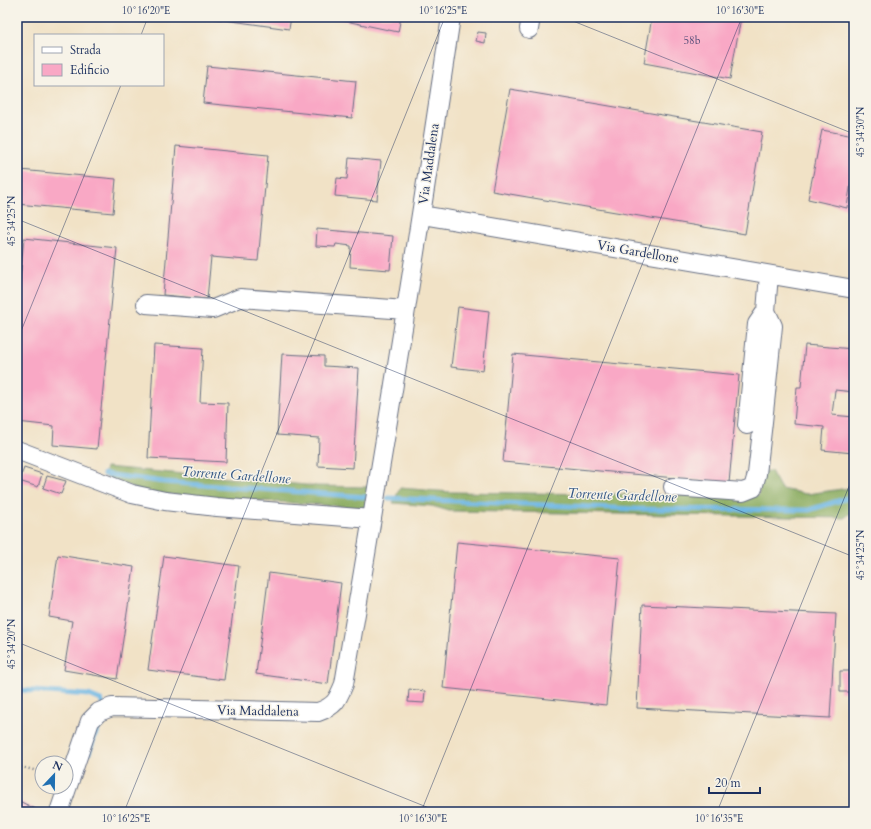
<svg xmlns="http://www.w3.org/2000/svg" width="871" height="829" font-family="Cardo,serif">
	<style>
		.forest { fill: #89ab5f; stroke: #526d5e }
		.lines { fill: none; stroke-linecap: round; stroke-linejoin: round }
		.stream { stroke: #6ab5e3; stroke-width: 5 }
		.building { fill: #f9a8c5 }
		.minor-casing { stroke: #666e82; stroke-width: 20 }
		.path { stroke: #666e82; stroke-width: 2.5; stroke-dasharray: 1 3; stroke-linecap: butt }
		.minor { stroke: #fff; stroke-width: 18 }
		.ticks { fill: none; stroke: #1b2f5e; stroke-width: 1; stroke-opacity: 0.45 }
		.labels { text-anchor: middle; dominant-baseline: central; stroke-width: 3; stroke-linejoin: round; paint-order: stroke }
		.number-label { font-size: 11px; fill: #524d78 }
		.street-label { font-size: 13px; fill: #1b2f5e; stroke: #f7f3e8 }
		.water-label { font-size: 14px; font-style: italic; fill: #335786; stroke: #f7f3e8 }
		.neatline { fill: none; stroke: #1b2f5e; stroke-width: 1.5 }
		.ticks-label { font-size: 10px; text-anchor: middle; fill: #1b2f5e }
	</style>
	<rect width="100%" height="100%" fill="#f7f3e8"/>
	<filter id="ink" filterUnits="userSpaceOnUse"><feTurbulence type="fractalNoise" baseFrequency=".025" numOctaves="2"/><feDisplacementMap in="SourceGraphic" scale="8" xChannelSelector="R" yChannelSelector="G"/><feConvolveMatrix kernelMatrix="1 2 1 2 8 2 1 2 1" color-interpolation-filters="sRGB"/></filter>
	<filter id="wash" filterUnits="userSpaceOnUse"><feTurbulence type="fractalNoise" baseFrequency=".012" numOctaves="4" result="noise"/><feDisplacementMap in="SourceGraphic" scale="16" xChannelSelector="R" yChannelSelector="G"/><feGaussianBlur stdDeviation="0.9" result="paint"/><feColorMatrix in="noise" values="0 0 0 0 0 0 0 0 0 0 0 0 0 0 0 0 0 1.4 0 .05"/><feComposite in="paint" operator="in"/></filter>
	<g filter="url(#wash)">
		<rect width="100%" height="100%" fill="#f1e2c6"/>
		<path class="forest" d="M106,467L317,486L368,487L365,508L146,493L104,476Z
			M762,471H771L781,489L807,494L849,488L854,485V511L844,518L449,511L432,506L393,503L400,488L451,492L758,496Z"/>
		<g class="lines">
			<path class="stream" d="M104,474L164,482L366,497
				M388,498L635,509L809,510L854,496
				M19,690L89,695L101,700L104,707
				M89,753L101,719"/>
		</g>
		<g id="blocks">
			<path class="building" d="M203,17H291L289,29Z
				M327,17H401L398,32Z
				M652,17H741L730,79L644,63Z
				M478,32L486,33L485,43L476,41Z
				M207,66L356,81L352,118L203,103Z
				M510,89L762,132L745,234L492,191Z
				M822,130L854,136V162L847,208L808,199Z
				M176,146L268,155L258,261L211,257L207,299L163,295Z
				M349,158L381,161L377,200L335,196L337,178L347,179Z
				M20,170L116,179L113,213L17,204Z
				M317,229L393,236L390,270L350,267L351,246L336,244L335,247L316,246Z
				M24,238L117,248L97,449L53,445L54,426L17,422V311Z
				M458,307L489,311L483,371L451,367Z
				M154,345L203,348L200,402L228,403L226,462L148,458Z
				M805,345L854,349V392L835,390L832,415L854,417L853,453L822,450L824,427L794,424L797,387H801Z
				M282,354L324,356V366L359,368L353,468L318,466L319,438L277,435Z
				M513,354L739,375L729,483L503,462Z
				M24,468L42,474L38,487L19,481Z
				M47,476L66,481L61,494L43,488Z
				M457,542L620,558L606,705L443,688Z
				M58,555L134,567L117,679L64,670L72,621L49,617Z
				M164,556L239,566L224,680L148,670Z
				M269,573L341,583L328,684L256,674Z
				M642,605L836,614L830,718L637,708Z
				M840,671H853L852,692H840Z
				M409,689L425,691L424,703L408,702Z
				M17,800L42,812H17Z"/>
		</g>
	</g>
	<g filter="url(#ink)">
		<use href="#blocks" fill-opacity="0" stroke="#666e82" stroke-width="1"/>
		<g class="lines">
			<defs>
				<path id="minor" d="M529,29L531,17
					M422,215L854,289
					M146,304L213,309L240,298L406,310
					M747,425L757,324L766,311L769,275
					M17,450L132,494L165,501L217,507L372,519
					M673,487L743,492L753,488L757,474L763,422L773,326L766,311
					M59,812L90,721L99,712L112,707L318,712C335,706 337,701 344,684C382,462 418,240 451,17"/>
			</defs>
			<use href="#minor" class="minor-casing"/>
			<path class="path" d="M17,766L42,772"/>
			<use href="#minor" class="minor"/>
		</g>
	</g>
	<path class="ticks" d="M563,17L854,134M141,35L148,17M17,219L854,557M17,341L121,85M17,642L439,812M124,812L445,17M421,812L742,17M717,812L854,474"/>
	<g class="labels">
		<g class="number-label">
			<text x="692" y="40">58b</text>
		</g>
		<g class="street-label">
			<text transform="translate(429 164) rotate(-82)">Via Maddalena</text>
			<text transform="translate(638 252) rotate(10)">Via Gardellone</text>
			<text transform="translate(258 711) rotate(1)">Via Maddalena</text>
		</g>
		<g class="water-label">
			<text transform="translate(236 475) rotate(4)">Torrente Gardellone</text>
			<text transform="translate(622 495) rotate(2)">Torrente Gardellone</text>
		</g>
	</g>
	<rect width="871" height="829" fill="none" stroke="#f7f3e8" stroke-width="44"/>
	<rect x="34" y="34" width="130" height="52" fill="#f7f3e8" stroke="#9fa5b1"/>
	<rect x="42" y="47" width="20" height="6" fill="#ffffff" stroke="#9fa5b1"/>
	<text x="70" y="54" font-size="12" fill="#1b2f5e">Strada</text>
	<rect x="42" y="64" width="20" height="12" fill="#f9a8c5" stroke="#9fa5b1"/>
	<text x="70" y="74" font-size="12" fill="#1b2f5e">Edificio</text>
	<g transform="translate(54 775) rotate(22)"><circle r="19" fill="#f7f3e8" stroke="#9fa5b1"/>
	<path d="M0-3L7 15L0 10L-7 15Z" fill="#1f6fb2"/>
	<text y="-6" font-size="11" font-weight="bold" text-anchor="middle" fill="#1b2f5e">N</text>
	</g>
	<path d="M709 787v6h51v-6" fill="none" stroke="#1b2f5e" stroke-width="2"/>
	<text x="715" y="787" font-size="12" fill="#1b2f5e" stroke="#f7f3e8" stroke-width="3" paint-order="stroke">20 m</text>
	<rect x="22" y="22" width="827" height="785" class="neatline"/>
	<g class="ticks-label">
		<text x="146" y="14">10°16'20"E</text>
		<text x="443" y="14">10°16'25"E</text>
		<text x="740" y="14">10°16'30"E</text>
		<text transform="translate(860 132) rotate(-90)" y="4">45°34'30"N</text>
		<text transform="translate(11 221) rotate(-90)" y="4">45°34'25"N</text>
		<text transform="translate(860 555) rotate(-90)" y="4">45°34'25"N</text>
		<text transform="translate(11 644) rotate(-90)" y="4">45°34'20"N</text>
		<text x="126" y="822">10°16'25"E</text>
		<text x="423" y="822">10°16'30"E</text>
		<text x="719" y="822">10°16'35"E</text>
	</g>
</svg>
